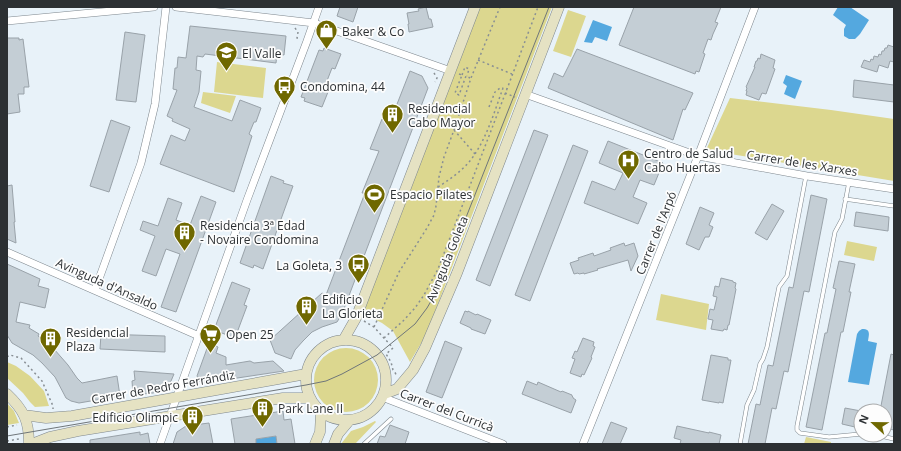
<svg xmlns="http://www.w3.org/2000/svg" width="901" height="451" font-family="'Open Sans',sans-serif">
	<style>
		.green { fill: #dcd78f }
		.water { fill: #54a8df }
		.building { fill: #c4ced5; stroke: #99a2a9 }
		.lines { fill: none; stroke-linecap: round; stroke-linejoin: round }
		.lane-casing { stroke: #7e878e; stroke-width: 4.5 }
		.street-casing { stroke: #7e878e; stroke-width: 8 }
		.secondary-casing { stroke: #7e878e; stroke-width: 11 }
		.path { stroke: #888f94; stroke-width: 1.5; stroke-dasharray: 2 3; stroke-linecap: butt }
		.lane { stroke: #fff; stroke-width: 3.5 }
		.street { stroke: #fff; stroke-width: 7 }
		.secondary { stroke: #e5e2c3; stroke-width: 10 }
		.tram { stroke: #6f767a; stroke-width: 1 }
		.labels { text-anchor: middle; dominant-baseline: central; stroke-width: 3.5; stroke-linejoin: round; paint-order: stroke }
		.poi-label { font-size: 12px; fill: #2c3033; stroke: #fdfdfd; text-anchor: start }
		.street-label { font-size: 12px; fill: #2c3033; stroke: #fdfdfd }
	</style>
	<rect width="100%" height="100%" fill="#e8f2f9"/>
	<path class="green" d="M480,7H552L426,335L410,362L393,331L382,323L364,314L367,301Z
		M568,10L586,16L571,57L553,51Z
		M217,62L266,68L263,98L214,92Z
		M203,92L236,96L230,113L201,103Z
		M730,98L831,110L894,119V181L706,150Z
		M847,241L877,247L874,261L844,255Z
		M661,294L709,304L706,330L656,320Z
		M314 380a32 32 0 1 1 64 0a32 32 0 1 1-64 0Z
		M7,362L16,366L30,376L44,391L49,406L35,407L30,402L23,393L7,378Z
		M7,403L14,411L19,423L7,425Z
		M375,421L376,422L355,444H341L351,431L363,427Z
		M806,437L831,442V444H804Z"/>
	<path class="water" d="M838,7H850L869,20L860,34L855,39H849L844,36V29L846,25L833,15Z
		M593,20L612,27L607,41L595,37L592,43L584,42Z
		M786,75L802,81L795,99L784,94L787,86L783,83Z
		M862,329C871,329 869,334 868,341L877,343L869,385L848,382L857,334L859,331Z
		M276,436L277,444H256V439Z"/>
	<path class="building" d="M340,7H358L353,22L337,16Z
		M426,7L429,19H431L433,27L409,32L408,24H409L407,13L419,11L418,9Z
		M634,7H721L715,22L718,23L713,34L711,40L708,39L703,53L705,54L699,72L696,71L695,74L619,45Z
		M190,26L286,36L284,55L277,54L276,63L205,54L203,57L197,56L196,70L201,71L199,92L194,107L232,121L240,100L261,108L256,122H254L249,134L252,136L234,192L160,164L171,135L185,141L190,129L172,121L173,119L167,116L177,90L173,89L175,68H177L178,57L186,58Z
		M125,32L145,35L136,102L116,100Z
		M7,38H19V40L23,39L29,87H24V94H18L20,112L7,114Z
		M888,45L894,47V62L890,61L888,68L879,65L877,72L861,67L864,60L870,62L871,59L873,60L874,56L878,57L879,54L881,55L882,51H884L885,48H887Z
		M324,48L341,54L335,69L332,68L323,91L328,92L322,107L304,101L305,98L301,97L319,50L323,51Z
		M577,49L693,93L685,110L683,109L673,140L548,88L554,73L563,77Z
		M761,54L775,60L773,68L775,69L766,94L762,93L759,100L746,95L747,91H746L747,88L746,87L755,67H754L756,61H757L758,58L760,59Z
		M410,71L422,76L428,88L342,314L337,322L322,327L312,332L303,341L295,350L291,359L275,353L270,340L322,293L326,295L365,193H362L379,151L370,149L382,119L390,122Z
		M854,80L894,85V102L853,97Z
		M111,120L130,127L109,192L90,186Z
		M534,130L548,135L490,286L476,280Z
		M608,141L663,163L654,185L640,180L633,197L647,203L638,224L584,203L592,181L615,190L623,173L599,163Z
		M573,145L588,151L530,301L515,295Z
		M271,176L284,181L283,183L293,186L263,269L254,265L253,268L240,263Z
		M12,185L15,222H14L16,243L7,239V186Z
		M811,195L827,199L809,292L804,291L788,372L784,371L776,409L772,408L765,444H748L756,404L760,405L768,365L773,366L789,287L793,288Z
		M201,196L216,202L176,312L161,307L180,254L166,249L156,276L142,271L155,236L140,230L143,221L158,226L168,198L182,203L176,220L190,225Z
		M772,204L784,211L767,240L755,233Z
		M700,207L714,213L709,225L713,227L709,237H705L699,250L686,244Z
		M856,212L889,217L888,231L854,226Z
		M624,243L625,246L634,243L638,256L631,271L628,260L597,269L598,270L584,274V273L579,274L578,273L574,274L570,263L579,260L578,258L593,253L594,256L611,250L610,248Z
		M839,261L855,264L849,292H851L843,332H841L822,430L806,427L825,333H827L836,289L833,288Z
		M7,264L40,279L38,286L49,289L45,308L20,302L16,322L30,325L29,328L39,334L38,336L54,349L68,365L77,378L82,383L117,376L120,396L79,403L71,401L66,398L55,377L42,363L33,355L12,343L7,335Z
		M721,278L733,281V282L736,283L735,288L736,289L729,325H728L727,330L724,329L723,331L711,329L713,320L708,319L710,309L714,310L717,297L713,296L715,286L719,287Z
		M232,282L250,289L244,305L247,306L235,338L214,330Z
		M465,311L468,312V311L476,315L477,314L491,320L485,334L471,329V328L460,323Z
		M101,334L165,336V352L100,349Z
		M583,338L594,342L593,346L595,347L591,357L592,358L584,375L582,374L581,377L570,373L575,359L572,358L575,351L577,352Z
		M445,341L462,348L442,398L426,392Z
		M209,343L218,347L216,353L226,357V365L250,361L254,363L273,361L284,371L204,383L200,382L197,376Z
		M891,354L894,355V430L885,428V411H880Z
		M711,355L728,358V360H731L723,403L719,402V403L702,400Z
		M134,371L174,374L171,381L164,389L160,391L153,393L133,395L132,381L135,380Z
		M527,381L537,385L538,382L561,392L562,391L572,395V396L573,397V398L576,400L571,413L522,394Z
		M845,408L861,411V424L856,423L855,427L842,424Z
		M283,411L284,420L291,419L295,444H277L276,436L256,439V444H235L231,419Z
		M611,422L627,428L620,444H602Z
		M209,423L213,444H173L177,432L186,426Z
		M390,425L409,432L405,444H377L380,436L385,437Z
		M677,426L709,433V432L721,435L719,444H680L681,440L674,438Z
		M140,432V435L148,433L150,444H90V440Z"/>
	<g class="lines">
		<defs>
			<path id="lane" d="M849,182L842,219L835,232L797,426V430L800,433L829,437L861,434
				M845,199L894,206
				M877,435L894,439
				M364,444L391,419
				M740,444L747,405L754,390L760,364L763,359L767,347L779,287L787,276L806,176"/>
			<path id="street" d="M176,7L314,23L451,71
				M7,21L154,7
				M525,94L698,156L807,176L894,189
				M7,252L199,336
				M95,290L141,163L155,104L166,7
				M382,397L503,444
				M160,444L247,200L307,41L319,7
				M583,444L698,156L755,7"/>
			<path id="secondary" d="M344,339L356,318L475,7
				M306 380a40 40 0 1 1 80 0a40 40 0 1 1-80 0Z
				M7,394C24,410 29,421 29,444
				M384,394L397,389L413,370L425,348L457,273L559,7
				M24,415L46,418L72,416L306,374
				M32,444L50,437L78,431L283,398H310
				M315,444L320,432L321,413
				M334,444L338,434L349,421"/>
		</defs>
		<use href="#lane" class="lane-casing"/>
		<use href="#street" class="street-casing"/>
		<use href="#secondary" class="secondary-casing"/>
		<path class="path" d="M295,28L298,32L297,38L300,39
			M478,60L512,74
			M434,73L437,78L435,82
			M459,74L462,75L455,93L459,95L466,76L470,78
			M462,75L465,67L469,69L467,76
			M505,93L515,97
			M489,107L495,92L500,88H503
			M454,130L475,154
			M438,187C452,178 466,168 475,154C488,134 495,110 503,88L507,89L538,7
			M364,321L374,327L393,348L386,354L391,362L393,370L396,374H398
			M374,327L399,272L427,228L434,215L436,206L439,177L444,157L454,130L471,78L500,7
			M384,338L403,321L415,308L424,295L438,269L507,89
			M7,357L10,355L21,358L42,381L53,406V409
			M7,427L17,425
			M7,441L19,439"/>
		<use href="#lane" class="lane"/>
		<use href="#street" class="street"/>
		<use href="#secondary" class="secondary"/>
		<path class="tram" d="M7,436L306,385L326,381L342,374L377,355L415,324L427,308L437,291L549,7"/>
	</g>
	<defs>
		<symbol id="shop-pin" viewBox="-11 -11 22 30"><path d="M0 17L-7.5 6A9.5 9.5 0 1 1 7.5 6Z" fill="#6f6800" stroke="#fdfdfd"/><path d="M-5-2.5h2.3a2.7 3.5 0 0 1 5.4 0H5L5.5 6h-11ZM-1.5-2.5h3a1.5 2.3 0 0 0-3 0Z" fill="#fff"/></symbol>
		<symbol id="school-pin" viewBox="-11 -11 22 30"><path d="M0 17L-7.5 6A9.5 9.5 0 1 1 7.5 6Z" fill="#6f6800" stroke="#fdfdfd"/><path d="M0-5L7-2L0 1L-7-2ZM-4 1L0 2.5L4 1V4Q0 6-4 4Z" fill="#fff"/></symbol>
		<symbol id="bus-pin" viewBox="-11 -11 22 30"><path d="M0 17L-7.5 6A9.5 9.5 0 1 1 7.5 6Z" fill="#6f6800" stroke="#fdfdfd"/><path d="M-5-6H5V4H4V6H2V4H-2V6H-4V4H-5ZM-3.5-4V0h7V-4ZM-3.5 1.2v1.5H-2V1.2ZM2 1.2v1.5H3.5V1.2Z" fill="#fff"/></symbol>
		<symbol id="building-pin" viewBox="-11 -11 22 30"><path d="M0 17L-7.5 6A9.5 9.5 0 1 1 7.5 6Z" fill="#6f6800" stroke="#fdfdfd"/><path d="M-4-6H4V6H1V3H-1V6H-4ZM-2.5-4.3h1.7v1.8h-1.7ZM.8-4.3h1.7v1.8H.8ZM-2.5-1h1.7V.8h-1.7ZM.8-1h1.7V.8H.8Z" fill="#fff"/></symbol>
		<symbol id="hospital-pin" viewBox="-11 -11 22 30"><path d="M0 17L-7.5 6A9.5 9.5 0 1 1 7.5 6Z" fill="#6f6800" stroke="#fdfdfd"/><path d="M-5-5h3v3.5h4V-5h3V5h-3V1.5h-4V5h-3Z" fill="#fff"/></symbol>
		<symbol id="stadium-pin" viewBox="-11 -11 22 30"><path d="M0 17L-7.5 6A9.5 9.5 0 1 1 7.5 6Z" fill="#6f6800" stroke="#fdfdfd"/><path d="M0-5a6.5 5 0 1 0 0 10a6.5 5 0 1 0 0-10ZM-3.5-1.8h7v3.6h-7Z" fill="#fff"/></symbol>
		<symbol id="supermarket-pin" viewBox="-11 -11 22 30"><path d="M0 17L-7.5 6A9.5 9.5 0 1 1 7.5 6Z" fill="#6f6800" stroke="#fdfdfd"/><path d="M-6-5.5h2.5l.6 2H6L4.5 2H-2.5L-4.4-4H-6ZM-1.5 3.2a1.3 1.3 0 1 0 .1 0ZM3 3.2a1.3 1.3 0 1 0 .1 0Z" fill="#fff"/></symbol>
	</defs>
	<g fill-rule="evenodd">
		<use href="#shop-pin" x="314" y="18" width="25" height="34"/>
		<use href="#school-pin" x="214" y="40" width="25" height="34"/>
		<use href="#bus-pin" x="272" y="74" width="25" height="34"/>
		<use href="#building-pin" x="380" y="102" width="25" height="34"/>
		<use href="#hospital-pin" x="616" y="148" width="25" height="34"/>
		<use href="#stadium-pin" x="362" y="182" width="25" height="34"/>
		<use href="#building-pin" x="172" y="220" width="25" height="34"/>
		<use href="#bus-pin" x="346" y="252" width="25" height="34"/>
		<use href="#building-pin" x="294" y="294" width="25" height="34"/>
		<use href="#supermarket-pin" x="198" y="322" width="25" height="34"/>
		<use href="#building-pin" x="38" y="326" width="25" height="34"/>
		<use href="#building-pin" x="250" y="396" width="25" height="34"/>
		<use href="#building-pin" x="180" y="404" width="25" height="34"/>
	</g>
	<g class="labels">
		<g class="poi-label">
			<text x="342" y="31">Baker &amp; Co</text>
			<text x="242" y="53">El Valle</text>
			<text x="300" y="86">Condomina, 44</text>
			<text x="408" y="108">Residencial<tspan x="408" dy="14">Cabo Mayor</tspan></text>
			<text x="644" y="153">Centro de Salud<tspan x="644" dy="14">Cabo Huertas</tspan></text>
			<text x="390" y="194">Espacio Pilates</text>
			<text x="200" y="225">Residencia 3ª Edad<tspan x="200" dy="14">- Novaire Condomina</tspan></text>
			<text x="342" y="265" text-anchor="end">La Goleta, 3</text>
			<text x="322" y="299">Edificio<tspan x="322" dy="14">La Glorieta</tspan></text>
			<text x="66" y="332">Residencial<tspan x="66" dy="14">Plaza</tspan></text>
			<text x="226" y="334">Open 25</text>
			<text x="278" y="408">Park Lane II</text>
			<text x="178" y="417" text-anchor="end">Edificio Olimpic</text>
		</g>
		<g class="street-label">
			<text transform="translate(802 163) rotate(9)">Carrer de les Xarxes</text>
			<text transform="translate(656 233) rotate(-68)">Carrer de l'Arpó</text>
			<text transform="translate(447 259) rotate(-68)">Avinguda Goleta</text>
			<text transform="translate(107 284) rotate(24)">Avinguda d'Ansaldo</text>
			<text transform="translate(163 387) rotate(-10)">Carrer de Pedro Ferrándiz</text>
			<text transform="translate(447 410) rotate(21)">Carrer del Curricà</text>
		</g>
	</g>
	<rect width="901" height="451" fill="none" stroke="#2c3033" stroke-width="16"/>
	<g transform="translate(873 423) rotate(292)"><circle r="19" fill="#fdfdfd" stroke="#a9abac"/>
	<path d="M0-3L7 15L0 10L-7 15Z" fill="#6f6800"/>
	<text y="-6" font-size="11" font-weight="bold" text-anchor="middle" fill="#2c3033">N</text>
	</g>
</svg>
